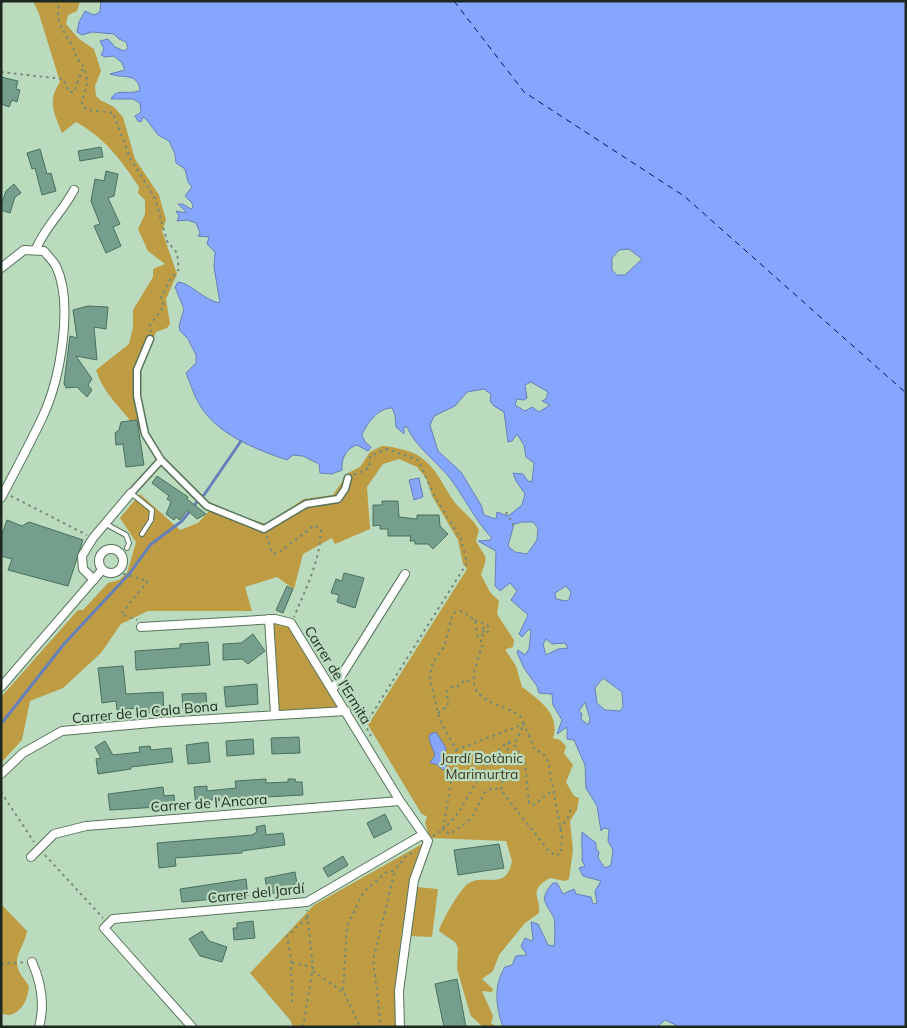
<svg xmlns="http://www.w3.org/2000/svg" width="907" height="1028" font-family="Mulish,sans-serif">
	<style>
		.green { fill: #be9c44 }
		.water { fill: #86a6fd; stroke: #6680ba; fill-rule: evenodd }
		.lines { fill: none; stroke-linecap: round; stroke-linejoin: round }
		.stream { stroke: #6680ba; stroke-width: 3 }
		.ferry { stroke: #0f058c; stroke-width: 1; stroke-dasharray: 6 5; stroke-linecap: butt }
		.building { fill: #759e8d; stroke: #487161 }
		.service-casing { stroke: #58745b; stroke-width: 6 }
		.pedestrian-casing { stroke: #58745b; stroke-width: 9 }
		.minor-casing { stroke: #58745b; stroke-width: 10 }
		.path { stroke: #738a76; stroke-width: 2; stroke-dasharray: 2.5 4; stroke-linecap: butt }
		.service { stroke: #fff; stroke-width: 4 }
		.pedestrian { stroke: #fff; stroke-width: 6 }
		.minor { stroke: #fff; stroke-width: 8 }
		.labels { text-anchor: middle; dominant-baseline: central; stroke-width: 4.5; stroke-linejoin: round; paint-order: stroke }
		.street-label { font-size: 14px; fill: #1d291e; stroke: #bbdbbe }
		.park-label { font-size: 14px; fill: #433922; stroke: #bbdbbe }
	</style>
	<rect width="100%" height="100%" fill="#bbdbbe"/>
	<path class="green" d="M33,1H80L77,11L68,15L66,24L79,39L94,49L101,71L95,86L96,96L100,100L114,107L123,117L135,159L159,195L166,220L162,231L177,274L166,299L170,324L167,328L156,332L140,372V395L146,427L136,429C122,407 105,397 96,370L129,344L133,327V310L153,277V269L165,264L148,251L138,229L145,214V200L138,193L139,187C121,160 105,138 76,122L62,133C54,113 47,101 60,82L39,14Z
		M382,446C390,446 396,448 404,450C434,457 440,483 456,504C464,513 473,519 479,530L476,541C486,560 489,552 481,575L490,592L499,601L497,614L514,640L513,647L506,649V651L516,666L522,687C539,700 561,714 553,738L560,740L566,746L564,753L573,765L566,782L574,796L579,798L577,810L570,821L573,850L569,879L565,881L550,878C527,891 541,897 539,913L525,923L499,955L493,971L482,979L493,989L492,992L482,991L493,1016L491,1023L497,1027H483L471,1016L469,1010L457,969L458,949L456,943L439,931C441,922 461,887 469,883C484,873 506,892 512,861L506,841L430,838L425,823L427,817L421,813L368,725L467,569L463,564L458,540L432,496L426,478L417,467L399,459L383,464L367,487L370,529L335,544L332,538L303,554L294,589L277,577L245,587L252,611H148L121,624L101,653L63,688L30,701L22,740L1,763V697L78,610H83L108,583L119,580L127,573L136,542L120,518L140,494L180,530L198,523L213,507L266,524L304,499L333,495L348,473L360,467L370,452Z
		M269,619L291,623L346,711L275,714Z
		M422,844L412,871L402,931L395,992L398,1027H293L290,1020L250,973L314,905Z
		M416,887L438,889L432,937L409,936Z
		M1,904L27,931C25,946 11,957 20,973C23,978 27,982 29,987C27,1000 23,1011 10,1015L1,1014Z"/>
	<path class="water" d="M101,1H906V1027H680L665,1020L657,1027H503C496,1008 493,985 505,967L512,965L516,956L527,955L521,946L525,938L532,941L533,939L531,922L538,924L548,945L554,946C555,942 555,920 554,918C546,902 538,900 553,883H557L563,894L574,889L576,894L591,897L593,904L597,903L595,891L601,881L583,876L579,868L585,866L582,861C583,852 581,843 582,832L596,843V849L599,852L598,858L605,868L611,865L613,850L608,841L609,829L604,828L601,831L597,806L586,788L585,765L574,740L567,739V727L557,734L562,720L553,705L552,694L539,693L537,686L524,668L517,652L518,650L525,655L529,649L531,630L529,629L522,637L519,634L528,615L511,600L517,591L510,583L500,591L495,586L496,551L478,541L491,540V537C474,519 464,496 449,477C436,461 415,446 407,427H404V434L396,427L395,415L392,408C378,408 367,423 362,435L365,442L371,447L368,451L357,445C346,448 341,459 342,470L332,474L320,473L319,464L303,456L293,455L287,460C255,449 215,434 198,402C193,393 190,382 186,373L196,363V355L188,339L180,331L179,326L184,309L175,287L178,282C191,283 203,300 220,303L214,267L215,252L207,244L209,237L198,236L200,233L196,223L187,220L177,221L179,216L176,211L187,213L178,204H183L191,209L193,208L192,203L185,196L192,187L188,182L185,169L176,163L175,154L169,141L158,135L146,119L143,117L141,122L138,121L135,116L141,112L140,103L133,99H111C116,87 131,96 140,90C137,72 124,79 110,74L125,70L122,63L114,56L105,57L101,55L104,49L100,41L108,39L115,47L124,51L128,48L126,42L119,39L114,34L92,32L82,35L77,32L79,22L85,11L94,15L100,12ZM629,249L642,259L625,275H617L612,270V258L619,250ZM531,382L548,392L546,399L542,401L550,405L539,412L532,407L525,411L515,405L517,399L524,400L527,398L525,385ZM484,389L491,394L490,401L494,406L504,412L508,442L512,441L517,434L524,445L526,457L534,463L532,482L528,481L523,474L513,473L516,481L525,494L522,505L508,516L497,512L496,519L484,515L481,505L461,472L438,451L430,425L434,416L455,406L467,392ZM522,522H533L538,528L537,540L527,554L515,552L508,546L514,524ZM566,586L571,592L569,600L566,601L556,599L555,593ZM546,639L552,644L565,643L568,648L558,649L546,655L543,644ZM603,678L622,692L623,707L620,711L605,710L597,703L595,688ZM585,702L590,719L588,725L581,719L582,714L579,711Z
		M419,478L423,497L414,500L409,480Z
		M436,732L446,748L444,758L447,762L446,767L443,770L436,764L430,763L435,755L429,739L430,734Z"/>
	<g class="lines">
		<path class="stream" d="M204,495L241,441
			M1,724L64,644L130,573L150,545L182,521L196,503"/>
		<path class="ferry" d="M454,1L524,92L684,196L906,393"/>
	</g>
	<path class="building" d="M1,77L18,81L16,89L20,90L17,102L12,100L9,107L1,104Z
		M101,147L103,157L80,161L78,151Z
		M40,149L47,174L51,173L56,191L42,195L35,168L32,169L27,153Z
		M106,171L118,174L114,196L108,198L120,224L113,227L121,246L106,253L94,226L100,224L91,201L95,179L104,181Z
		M14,184L21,193L15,197L10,213L1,210V205L6,191Z
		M88,306L108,307L106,329L94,327L97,360L76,356L92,379L88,385L92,390L87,397L77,387L66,388L64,383L70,336L77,338L73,310Z
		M137,420L144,465L126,467L123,444L116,445L115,433L119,430L121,422Z
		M157,476L188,497L187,499L206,514L197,519L187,510L180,520L176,517L174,520L166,514L171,502L167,499L169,496L152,483Z
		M382,501H398L399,517L417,519V515H439L440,526L448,534L433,549L428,544H415V541H410L411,536H388V529H380V525L373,526V505H382Z
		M7,520L22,526L29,522L83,540L68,586L8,570L12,559L1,556V537Z
		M344,573L364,578L355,608L337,602L339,595L331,593L336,579L342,581Z
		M287,586L293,589L283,613L276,610Z
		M253,634L265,651L248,664L242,659L223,660V644L241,643Z
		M208,642L210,665L136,670L135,651L180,648V644Z
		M123,666L126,694L163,692L164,712L139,713V708L117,710L116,701L102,703L98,668Z
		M257,684L258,704L226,707L224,687Z
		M206,693L207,707L183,709L182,694Z
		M299,737L300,753L272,754L271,738Z
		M253,739L254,754L227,756L226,741Z
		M105,741L113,755L140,752L139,747L150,746L151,750L171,748L173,762L131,767V769L98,774L96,759L101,758L95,747Z
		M208,742L210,762L188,764L186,745Z
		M266,779V783L288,782V779H295L296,782H302L303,795L210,800V806L196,808L194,787L207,786V791L236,788L235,781Z
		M163,787L164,796L174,795L175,806L110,810L108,794Z
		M385,814L392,829L374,838L367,823Z
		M265,825L266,835L283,833L285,845L242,851V853L175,858L176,866L159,868L157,843L252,835L257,832L256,827Z
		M499,844L504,868L458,875L454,850Z
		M343,856L348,865L328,877L323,868Z
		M295,872L298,889L268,894L265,878Z
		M246,879L248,896L182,902L180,889Z
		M253,921L255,938L234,940L233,928H237V923Z
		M202,931L209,941L227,947L222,962L200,956L189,939Z
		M457,979L466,1027H444L435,984Z"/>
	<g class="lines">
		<defs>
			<path id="service" d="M131,493L152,510L151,520L142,534
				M106,524L126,535L129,543L127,548"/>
			<path id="pedestrian" d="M150,339L137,370V396L145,434L161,460L207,506L264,529L306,504L338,499L345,489L348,478
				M131,493L161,460"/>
			<path id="minor" d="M36,249C45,227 63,211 74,190
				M1,268L24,250L44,251C48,256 53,261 56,266C74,304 60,379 43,416C30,444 15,471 1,498
				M99 561a12 12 0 1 1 24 0a12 12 0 1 1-24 0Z
				M94,580L83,569L82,556L93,538L131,493
				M269,619L275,714
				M141,627L275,619L291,623L400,801L428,841L414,880L399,991L400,1027
				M1,687L102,570
				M333,689L405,574
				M1,774L23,753L62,731L162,722L346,711
				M31,857L54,834L86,826L400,801
				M32,962C41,982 45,1005 39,1027
				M192,1027L104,928L113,919L307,902L422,835"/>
		</defs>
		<use href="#service" class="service-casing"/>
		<use href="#pedestrian" class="pedestrian-casing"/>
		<use href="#minor" class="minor-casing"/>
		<path class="path" d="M55,1L59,5C55,24 65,32 73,47C75,51 75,55 77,58C79,62 83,64 84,68C92,88 81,91 82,106L88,110L113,113L130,158L155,198L167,241L177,253L179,269L170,280L161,298L164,306L150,325L151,332
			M1,72L63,79L69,92H74L83,68
			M354,475L369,468L370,456L387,449L418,460L434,495L461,539L467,563L365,725L371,736
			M11,496L87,535
			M506,512L515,528
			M267,536L272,553L277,554L315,525L321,530C320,561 306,588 294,617
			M117,572L148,581L121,614L137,620
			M475,620L486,624L489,627L488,632L478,638
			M484,627L481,631L488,632
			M438,713L448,706L447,692L450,687H457L465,680L473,682
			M509,742L501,790L493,788L485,792L471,819L450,834L443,830C450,822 458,814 463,805C473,789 493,749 509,742L514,744
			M456,750L524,724L535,750L543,753L548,761L562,837L561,853L556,856L548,850L501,790
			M1,792L34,842
			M560,829L569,816L571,807
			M433,836L443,830L456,750L440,720L430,679L432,664L444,647L453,613L461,611L475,620L478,638L483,643C480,654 472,673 474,684C478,708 523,706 523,723C523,729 517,738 514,744L525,763L529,803L534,805L553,790
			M45,855L103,918
			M292,963L313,967
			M1,964L25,962
			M313,971L343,992L347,926L363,893L385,873L395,870L406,856L415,851
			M344,993L360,1027
			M292,1002L291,958L287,936L308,917
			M303,1027L313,967L307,910
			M378,1027L381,1025L373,960L395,870"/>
		<use href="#service" class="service"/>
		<use href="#pedestrian" class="pedestrian"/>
		<use href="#minor" class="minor"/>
	</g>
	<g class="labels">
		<g class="street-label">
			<text transform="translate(338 675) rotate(58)">Carrer de l'Ermita</text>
			<text transform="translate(145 712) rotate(-5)">Carrer de la Cala Bona</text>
			<text transform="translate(209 803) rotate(-4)">Carrer de l'Ancora</text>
			<text transform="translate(256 893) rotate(-6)">Carrer del Jardí</text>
		</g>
		<g class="park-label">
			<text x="482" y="758">Jardí Botànic<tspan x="482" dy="16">Marimurtra</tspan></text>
		</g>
	</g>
	<rect width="907" height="1028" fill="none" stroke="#1d291e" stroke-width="5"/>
</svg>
